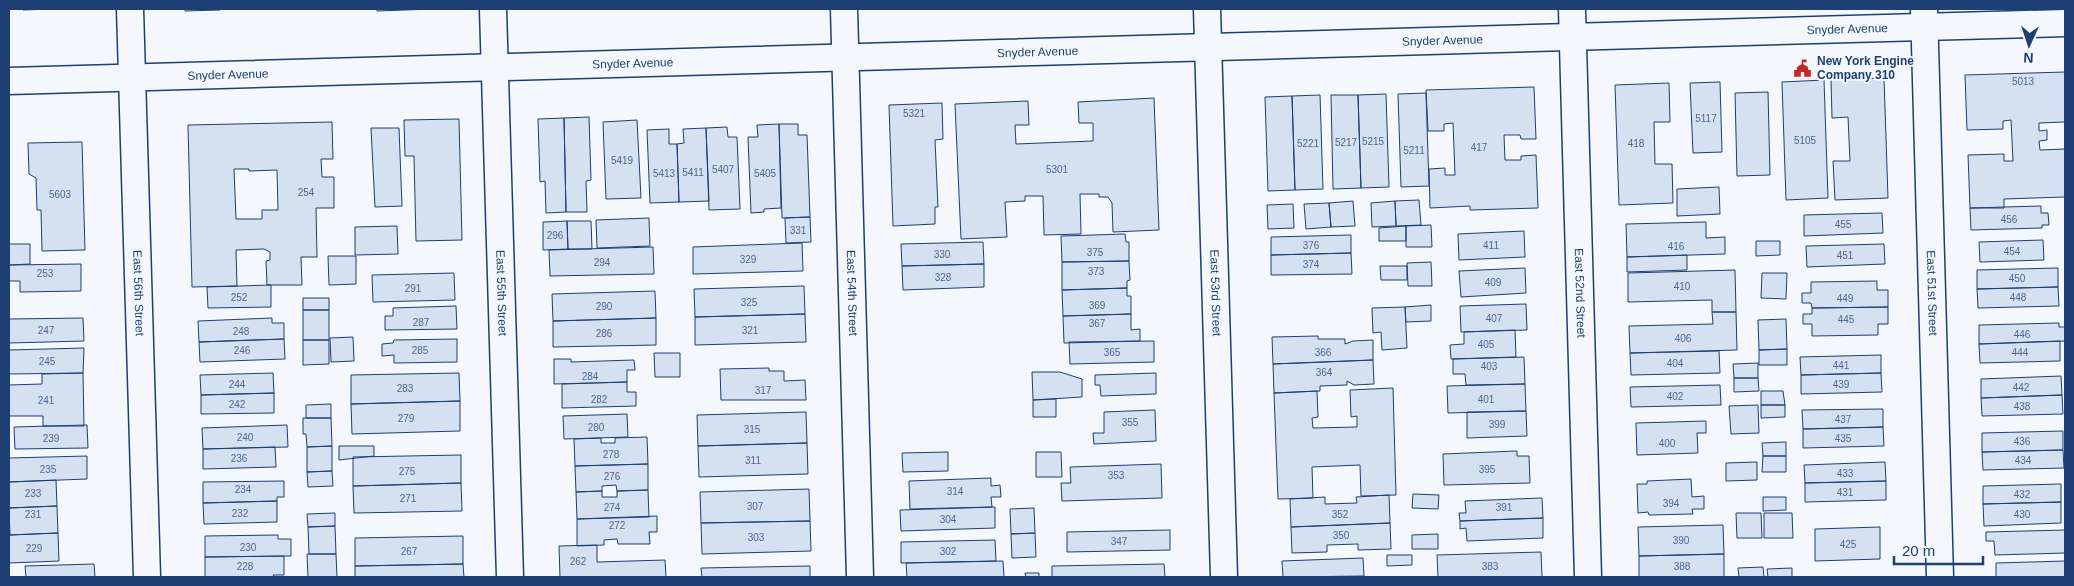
<svg xmlns="http://www.w3.org/2000/svg" width="2074" height="586" font-family="Helvetica,sans-serif">
	<style>
		.building { fill: #d5e0f0; stroke: #1d3f73; fill-rule: evenodd }
		.lines { fill: none; stroke-linecap: round; stroke-linejoin: round }
		.street-casing { stroke: #1d3f73; stroke-width: 29 }
		.street { stroke: #f4f7fb; stroke-width: 26 }
		.labels { text-anchor: middle; dominant-baseline: central; stroke-width: 4; stroke-linejoin: round; paint-order: stroke }
		.number-label { font-size: 10px; fill: #4b6792 }
		.street-label { font-size: 12px; fill: #1d3f73; stroke: #f4f7fb }
		.poi-label { font-size: 12px; font-weight: bold; fill: #1d3f73; stroke: #f4f7fb; text-anchor: start }
	</style>
	<rect width="100%" height="100%" fill="#f4f7fb"/>
	<path class="building" d="M23,9H50L23,10Z
		M185,9H220V10L185,11Z
		M377,9H433L377,11Z
		M2065,72V122L2039,123V131L2047,130V140L2039,141L2040,150L2065,149V197L2004,199V208H1970L1968,155L2004,154V161H2013L2011,120L2003,121V129L1967,130L1965,75Z
		M1884,78L1888,198L1835,200L1833,161H1850L1848,117L1832,118L1831,79Z
		M1824,80L1828,198L1786,200L1782,82Z
		M1720,82L1722,152L1693,153L1690,83Z
		M1669,83L1670,122H1654L1655,164H1672L1673,203L1619,205L1615,85Z
		M1534,87L1536,139H1521L1520,135H1504L1505,160H1521V156L1536,155L1538,208L1470,210V206L1430,208L1429,169L1445,168V175H1455L1453,123L1444,124V131H1428L1426,90Z
		M1768,92L1770,175L1737,176L1735,93Z
		M1426,93L1429,186L1401,187L1398,94Z
		M1386,94L1389,187L1361,188L1358,95Z
		M1320,95L1323,189L1295,190L1292,96Z
		M1331,95H1358L1361,188L1333,189Z
		M1292,96L1295,190L1268,191L1265,97Z
		M1154,98L1159,230L1113,232L1112,203L1108,197H1099V194H1080L1081,234L1044,235L1043,196H1025V201L1005,202L1007,237L961,239L955,104L1028,101L1029,125H1015L1016,144L1093,141V123H1079L1078,102Z
		M942,103L943,139L935,140L938,207H935V224L893,226L889,105Z
		M589,117L591,180L586,181L587,212H566L564,118Z
		M564,118L566,212L546,213L545,181L540,182L538,119Z
		M459,119L462,240L416,241L414,156H405L404,120Z
		M637,120L641,198L606,199L603,122Z
		M332,122L333,159H321L322,177H334V208H316L317,257H301L302,285H267L266,261L270,260V252L264,249L236,250L237,286L192,287L188,125ZM234,169H249V171L277,170L278,210H262V219H236Z
		M779,124L781,208L764,209V212L751,213L748,137H758L757,125Z
		M779,124H798V135H807L810,217L782,218Z
		M727,127L728,137H737L740,209L709,210L706,128Z
		M371,128H399L402,206L375,207Z
		M706,128L709,201L679,202L677,144L684,143L683,129Z
		M669,129V144H677L679,202L650,203L647,130Z
		M82,142L85,250L42,251L41,210H37L36,178L29,174L28,143Z
		M1719,187L1720,214L1677,216V189Z
		M1419,200L1421,225L1396,226L1395,201Z
		M1353,201L1355,226L1331,227L1329,203Z
		M1395,201L1396,226L1372,227L1371,203Z
		M1329,203L1331,227L1306,229L1304,204Z
		M1293,204L1294,228L1268,229L1267,205Z
		M2041,206V213H2048L2049,225H2042V228L1971,230L1970,208Z
		M1882,213L1883,233L1804,236V215Z
		M810,217L811,242L786,243L785,218Z
		M649,218L650,246L597,248L596,220Z
		M567,221L568,249L543,250V222Z
		M567,221H591L592,249H568Z
		M1706,222V238L1725,237V254L1627,257L1626,224Z
		M1431,225L1432,247H1406V226Z
		M397,226L398,254L355,255V227Z
		M1406,226V241H1379V228Z
		M1524,231L1525,257L1459,260L1458,234Z
		M1125,234L1126,242H1129V261L1062,262L1061,236Z
		M1351,235V253L1271,255V237Z
		M2043,240L2044,260L1980,262L1979,242Z
		M1756,241H1780V255L1756,256Z
		M983,242L984,264L902,266L901,244Z
		M802,243L803,271L693,274V247Z
		M9,244H30V264L9,265Z
		M1884,244L1885,264L1807,267L1806,246Z
		M653,247L654,274L550,276L549,250Z
		M1351,253L1352,274L1271,275V255Z
		M1687,255V270L1627,272V257Z
		M328,256H356V284L329,285Z
		M1129,261L1130,280L1127,281V288L1062,290V262Z
		M1431,262L1432,286H1408L1407,263Z
		M81,264V291L20,292V281H9V265Z
		M984,264V287L903,290L902,266Z
		M1380,266H1407V280H1381Z
		M1525,268L1526,293L1461,297L1459,271Z
		M2058,268V287L1977,289V270Z
		M1735,270L1736,312H1712V300L1628,302V273Z
		M454,273L455,300L373,302L372,275Z
		M1762,273H1787L1786,299L1761,298Z
		M1877,281V290H1888V307L1812,308L1811,303H1802V293H1811V282Z
		M271,285V307L208,308L207,287Z
		M804,286L805,314L695,317L694,289Z
		M2058,287L2059,306L1978,308L1977,289Z
		M1127,288V296H1131V314L1063,316L1062,290Z
		M655,291L656,318L553,321L552,294Z
		M303,298H329V310H303Z
		M1526,304L1527,330L1461,332L1460,306Z
		M1431,305V321L1406,322L1405,307Z
		M456,306L457,329L385,330V316H393V308Z
		M1405,307L1407,348L1382,350L1381,332L1373,333L1372,308Z
		M1888,307V324H1878V335L1812,336V324H1803V314H1812V308Z
		M303,310H329V340H303Z
		M1712,312H1736L1737,350L1630,353L1629,326L1713,324Z
		M805,314L806,342L695,345V317Z
		M1131,314V330L1140,329V341L1064,343L1063,316Z
		M83,318L84,341L9,343V319Z
		M272,318V323H284V339L199,342L198,321Z
		M656,318V345L553,347V321Z
		M1786,319L1787,349L1759,350L1758,320Z
		M2059,323V327H2065V341L1979,344V325Z
		M1515,330L1516,357L1451,359L1450,345L1464,344V332Z
		M1318,336V339H1345V344L1353,341L1373,340V360L1273,364L1272,337Z
		M353,337L354,361L331,362L330,338Z
		M284,339L285,359L200,362L199,342Z
		M457,339V362L394,363V355L382,356V344L393,343L394,340Z
		M303,340H329V364L303,365Z
		M1154,341V362L1070,364L1069,342Z
		M2060,341V361L1980,363L1979,344Z
		M84,348L83,373L9,374V350Z
		M1787,349V365H1759V350Z
		M1719,351L1720,373L1631,375L1630,353Z
		M654,353H680V377H655Z
		M1881,355V373L1801,375L1800,357Z
		M1524,357L1525,384L1466,385L1465,374H1453V359Z
		M554,359H571V362L634,360L635,370H627V382L554,384Z
		M1373,360L1374,384L1354,385L1347,381V385L1320,386V391L1274,393L1273,364Z
		M1758,363V378H1734L1733,364Z
		M769,368V371H784V381L805,380L806,400H721L720,369Z
		M1032,372H1060L1082,379V397L1033,400Z
		M83,373L84,426H43V416H9V385L42,384V374Z
		M273,373L274,393L201,395L200,375Z
		M459,373L460,401L351,404V375Z
		M1156,373V394L1101,396L1100,385H1095V375Z
		M1881,373L1882,392L1801,394V375Z
		M2061,376L2062,395L1981,398V379Z
		M1734,378H1758L1759,391L1734,392Z
		M627,382V392H636V406L562,408V384Z
		M1525,384L1526,411L1448,413L1447,386Z
		M1720,385L1721,405L1631,407L1630,387Z
		M1393,388L1396,495L1361,496L1360,465L1312,467L1313,498L1278,499L1274,393L1317,391L1318,417L1312,418L1313,428L1357,427V416L1351,417L1350,390Z
		M1761,391H1783L1785,405H1761Z
		M274,393V413L201,414V395Z
		M2062,395L2063,414L1982,416L1981,398Z
		M1056,399V417H1033V400Z
		M460,401V431L352,434L351,404Z
		M331,404V418H306V405Z
		M1758,405L1759,433L1731,434L1729,406Z
		M1761,405H1785V417L1761,418Z
		M1883,409V427L1803,429L1802,410Z
		M1155,410L1156,441L1094,444L1093,433H1104V412Z
		M1526,411L1527,436L1467,438V412Z
		M806,412L807,443L698,446L697,415Z
		M627,414L628,437L564,439L563,416Z
		M303,418H331L332,446L307,447L306,434H303Z
		M1706,421V433H1697L1698,453L1637,455L1636,423Z
		M87,425L88,448L15,449L14,427Z
		M287,425L288,447L203,449L202,428Z
		M1883,427L1884,446L1803,448V429Z
		M2063,431V450L1982,452V433Z
		M647,437L648,464L575,466L574,439L601,438V443H615V438Z
		M1786,442V456H1763L1762,443Z
		M807,443L808,474L699,477L698,446Z
		M332,446V471L307,472V447Z
		M339,446H374V456L339,460Z
		M275,447L276,467L203,469V449Z
		M2063,450L2064,468L1983,470L1982,452Z
		M1517,451V456H1529L1530,483L1444,485L1443,454Z
		M948,452V471L903,472L902,453Z
		M1036,452H1061L1062,477H1036Z
		M461,455V483L353,486V457Z
		M87,456V479L9,482V458Z
		M1763,456H1786V472H1762Z
		M1757,462V480L1726,481V463Z
		M1885,462L1886,481L1805,483L1804,465Z
		M648,464V490L617,491L616,485L602,486V491L576,492L575,466Z
		M1161,464L1162,498L1062,501L1061,483H1071L1070,467Z
		M332,471L333,486L308,487L307,472Z
		M991,478V486L1000,485L1001,497H991L992,507L910,509L909,481Z
		M1691,479L1692,497L1704,496V509H1692L1693,514L1649,515L1648,512L1638,513L1637,484H1647V481Z
		M56,480L57,506L9,508V482Z
		M284,481V497H277V501L203,503V482Z
		M1886,481V500L1805,502V483Z
		M461,483L462,511L354,513L353,486Z
		M2061,484V502L1983,504V486Z
		M809,489L810,521L701,523L700,492Z
		M648,490L649,517L577,519L576,492L602,491V497H617V491Z
		M1413,494L1439,495L1438,509L1412,508Z
		M1389,495L1390,523L1291,527L1290,499L1325,497V504L1357,503L1356,497Z
		M1763,497H1786V510L1763,511Z
		M1542,498L1543,518L1460,521L1459,513H1466L1465,501Z
		M277,501V522L204,524L203,503Z
		M2061,502V523L1984,526L1983,504Z
		M57,506L58,533L10,535L9,508Z
		M995,507V528L901,531L900,510Z
		M1034,508L1035,533L1011,534L1010,509Z
		M335,513V526L308,527L307,514Z
		M1736,513H1761L1762,538H1737Z
		M1764,513H1792L1793,538H1764Z
		M657,516V532H649L650,544H618L617,539L604,540V545L577,546V519Z
		M1543,518V538L1467,541L1466,528L1460,529V521Z
		M810,521L811,551L702,554L701,523Z
		M1390,523L1391,549L1358,550V544L1327,545V552L1292,553L1291,527Z
		M1723,525L1724,554L1639,556L1638,527Z
		M335,526L336,554H309L308,527Z
		M1880,527V559L1815,561V529Z
		M1170,530V550L1067,552V532Z
		M2065,530V553L1995,555L1994,541H1986V532Z
		M58,533L59,561L9,563V535Z
		M1035,533L1036,557L1012,558L1011,534Z
		M1438,534V549H1412V535Z
		M278,535V539H291V556L205,557V536Z
		M463,536V564L355,566V538Z
		M995,540L996,561L901,563V542Z
		M597,545V562L665,560L666,577H560L559,546Z
		M1541,552L1542,577H1438L1437,555Z
		M307,554H336L337,577H308Z
		M1724,554V577H1639V556Z
		M1387,555H1412V565L1387,566Z
		M284,556V575H273L274,577H205V557Z
		M1363,558L1364,576L1283,577L1282,561Z
		M1003,561L1004,577H907L906,563Z
		M2065,561V577H1996V563Z
		M94,564L95,577H26L25,566Z
		M463,564L464,577H355V566Z
		M1164,564L1165,577H1052V566Z
		M810,566V577H702L701,568Z
		M1763,567L1764,577H1739L1738,568Z
		M1792,568V577H1768L1767,569Z
		M1025,573H1039V577H1026Z"/>
	<g class="lines">
		<defs>
			<g id="street">
				<path id="s1" d="M130,9L147,577"/>
				<path id="s2" d="M493,9L510,577"/>
				<path id="s3" d="M844,9L860,577"/>
				<path id="s4" d="M1207,9L1224,577"/>
				<path id="s5" d="M1572,9L1588,577"/>
				<path id="s6" d="M1924,9L1940,577"/>
				<path id="s7" d="M9,81L2065,23"/>
			</g>
		</defs>
		<use href="#street" class="street-casing"/>
		<use href="#street" class="street"/>
	</g>
	<defs>
		<symbol id="civic-bare" viewBox="-9 -9 18 18"><path d="M-.6-6.5H3V-4.5H.6V-3L4-1V1h2V6H-6V1h2V-1L-.6-3ZM-1.2 2.5V6h2.4V2.5Z" fill="#c62828" stroke="#f4f7fb" stroke-width="2.5" paint-order="stroke"/></symbol>
	</defs>
	<g fill-rule="evenodd">
		<use href="#civic-bare" x="1790" y="56" width="25" height="25"/>
	</g>
	<g class="labels">
		<g class="number-label">
			<text x="2023" y="81">5013</text>
			<text x="914" y="113">5321</text>
			<text x="1706" y="118">5117</text>
			<text x="1805" y="140">5105</text>
			<text x="1373" y="141">5215</text>
			<text x="1346" y="142">5217</text>
			<text x="1308" y="143">5221</text>
			<text x="1636" y="143">418</text>
			<text x="1479" y="147">417</text>
			<text x="1414" y="150">5211</text>
			<text x="622" y="160">5419</text>
			<text x="723" y="169">5407</text>
			<text x="1057" y="169">5301</text>
			<text x="693" y="172">5411</text>
			<text x="664" y="173">5413</text>
			<text x="765" y="173">5405</text>
			<text x="306" y="192">254</text>
			<text x="60" y="194">5603</text>
			<text x="2009" y="219">456</text>
			<text x="1843" y="224">455</text>
			<text x="798" y="230">331</text>
			<text x="555" y="235">296</text>
			<text x="1311" y="245">376</text>
			<text x="1491" y="245">411</text>
			<text x="1676" y="246">416</text>
			<text x="2012" y="251">454</text>
			<text x="1095" y="252">375</text>
			<text x="942" y="254">330</text>
			<text x="1845" y="255">451</text>
			<text x="748" y="259">329</text>
			<text x="602" y="262">294</text>
			<text x="1311" y="264">374</text>
			<text x="1096" y="271">373</text>
			<text x="45" y="273">253</text>
			<text x="943" y="277">328</text>
			<text x="2017" y="278">450</text>
			<text x="1493" y="282">409</text>
			<text x="1682" y="286">410</text>
			<text x="413" y="288">291</text>
			<text x="239" y="297">252</text>
			<text x="2018" y="297">448</text>
			<text x="1845" y="298">449</text>
			<text x="749" y="302">325</text>
			<text x="1097" y="305">369</text>
			<text x="604" y="306">290</text>
			<text x="1494" y="318">407</text>
			<text x="1846" y="319">445</text>
			<text x="421" y="322">287</text>
			<text x="1097" y="323">367</text>
			<text x="46" y="330">247</text>
			<text x="750" y="330">321</text>
			<text x="241" y="331">248</text>
			<text x="604" y="333">286</text>
			<text x="2022" y="334">446</text>
			<text x="1683" y="338">406</text>
			<text x="1486" y="344">405</text>
			<text x="242" y="350">246</text>
			<text x="420" y="350">285</text>
			<text x="1112" y="352">365</text>
			<text x="1323" y="352">366</text>
			<text x="2020" y="352">444</text>
			<text x="47" y="361">245</text>
			<text x="1675" y="363">404</text>
			<text x="1841" y="365">441</text>
			<text x="1489" y="366">403</text>
			<text x="1324" y="372">364</text>
			<text x="590" y="376">284</text>
			<text x="237" y="384">244</text>
			<text x="1841" y="384">439</text>
			<text x="2021" y="387">442</text>
			<text x="405" y="388">283</text>
			<text x="763" y="390">317</text>
			<text x="1675" y="396">402</text>
			<text x="599" y="399">282</text>
			<text x="1486" y="399">401</text>
			<text x="46" y="400">241</text>
			<text x="237" y="404">242</text>
			<text x="2022" y="406">438</text>
			<text x="406" y="418">279</text>
			<text x="1843" y="419">437</text>
			<text x="1130" y="422">355</text>
			<text x="1497" y="424">399</text>
			<text x="596" y="427">280</text>
			<text x="752" y="429">315</text>
			<text x="245" y="437">240</text>
			<text x="51" y="438">239</text>
			<text x="1843" y="438">435</text>
			<text x="2022" y="441">436</text>
			<text x="1667" y="443">400</text>
			<text x="611" y="454">278</text>
			<text x="239" y="458">236</text>
			<text x="753" y="460">311</text>
			<text x="2023" y="460">434</text>
			<text x="48" y="469">235</text>
			<text x="1487" y="469">395</text>
			<text x="407" y="471">275</text>
			<text x="1845" y="473">433</text>
			<text x="1116" y="475">353</text>
			<text x="612" y="476">276</text>
			<text x="243" y="489">234</text>
			<text x="955" y="491">314</text>
			<text x="1845" y="492">431</text>
			<text x="33" y="493">233</text>
			<text x="2022" y="494">432</text>
			<text x="408" y="498">271</text>
			<text x="1671" y="503">394</text>
			<text x="755" y="506">307</text>
			<text x="612" y="507">274</text>
			<text x="1504" y="507">391</text>
			<text x="240" y="513">232</text>
			<text x="33" y="514">231</text>
			<text x="1340" y="514">352</text>
			<text x="2022" y="514">430</text>
			<text x="948" y="519">304</text>
			<text x="617" y="525">272</text>
			<text x="1341" y="535">350</text>
			<text x="756" y="537">303</text>
			<text x="1681" y="540">390</text>
			<text x="1119" y="541">347</text>
			<text x="1848" y="544">425</text>
			<text x="248" y="547">230</text>
			<text x="34" y="548">229</text>
			<text x="409" y="551">267</text>
			<text x="948" y="551">302</text>
			<text x="578" y="561">262</text>
			<text x="245" y="566">228</text>
			<text x="1490" y="566">383</text>
			<text x="1682" y="566">388</text>
		</g>
		<g class="street-label">
			<text stroke="none"><textPath href="#s7" startOffset="1839">Snyder Avenue</textPath></text>
			<text stroke="none"><textPath href="#s7" startOffset="1434">Snyder Avenue</textPath></text>
			<text stroke="none"><textPath href="#s7" startOffset="1029">Snyder Avenue</textPath></text>
			<text stroke="none"><textPath href="#s7" startOffset="624">Snyder Avenue</textPath></text>
			<text stroke="none"><textPath href="#s7" startOffset="219">Snyder Avenue</textPath></text>
			<text stroke="none"><textPath href="#s1" startOffset="284">East 56th Street</textPath></text>
			<text stroke="none"><textPath href="#s2" startOffset="284">East 55th Street</textPath></text>
			<text stroke="none"><textPath href="#s3" startOffset="284">East 54th Street</textPath></text>
			<text stroke="none"><textPath href="#s4" startOffset="284">East 53rd Street</textPath></text>
			<text stroke="none"><textPath href="#s5" startOffset="284">East 52nd Street</textPath></text>
			<text stroke="none"><textPath href="#s6" startOffset="284">East 51st Street</textPath></text>
		</g>
		<g class="poi-label">
			<text x="1817" y="61">New York Engine<tspan x="1817" dy="14">Company 310</tspan></text>
		</g>
	</g>
	<rect width="2074" height="586" fill="none" stroke="#1d3f73" stroke-width="20"/>
	<g transform="translate(2029 45) rotate(183)" stroke="#f4f7fb" stroke-width="4" paint-order="stroke">
	<path d="M0-4L9 19L0 12L-9 19Z" fill="#1d3f73"/>
	<text y="-8" font-size="14" font-weight="bold" text-anchor="middle" fill="#1d3f73">N</text>
	</g>
	<path d="M1894 556v8h89v-8" fill="none" stroke="#1d3f73" stroke-width="2.5"/>
	<text x="1902" y="556" font-size="15" fill="#1d3f73" stroke="#f4f7fb" stroke-width="4" paint-order="stroke">20 m</text>
</svg>
